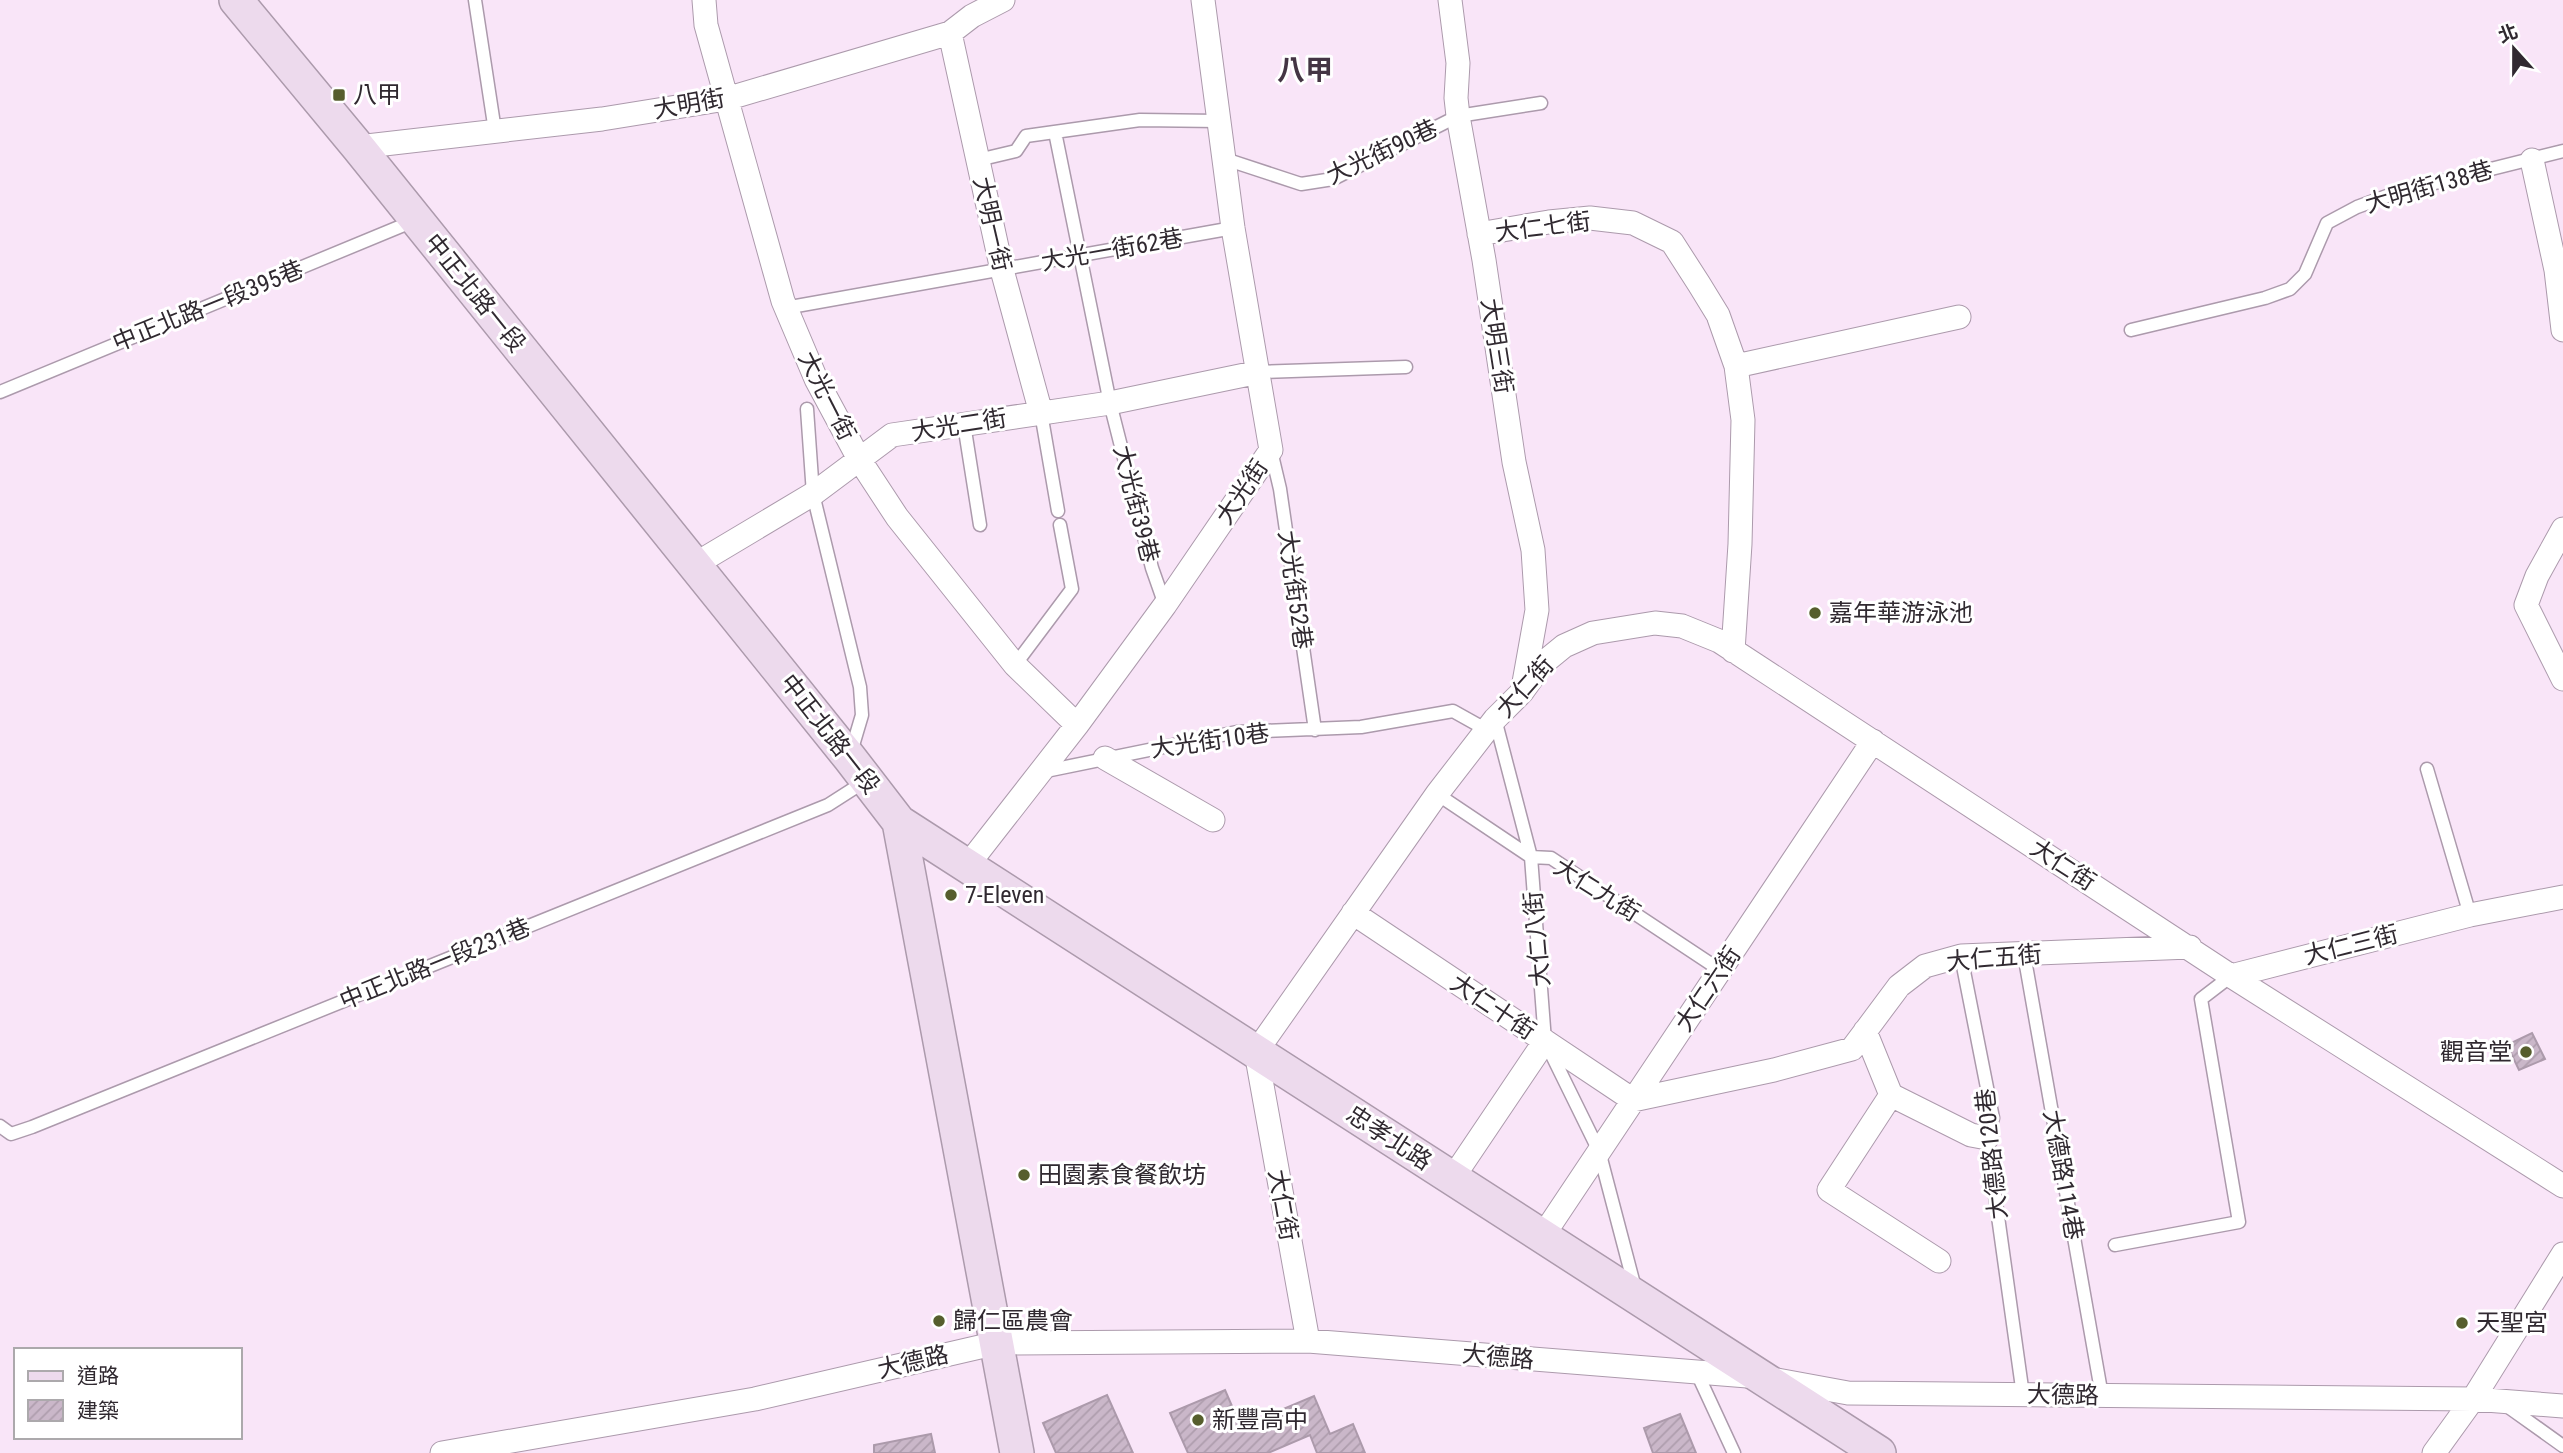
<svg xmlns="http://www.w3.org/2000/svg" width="2563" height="1453" font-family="'Roboto Condensed','Noto Sans TC',sans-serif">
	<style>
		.building { fill: url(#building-hatch); stroke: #ac9aab; stroke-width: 2 }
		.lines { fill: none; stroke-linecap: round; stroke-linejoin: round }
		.lane-casing { stroke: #ac9aac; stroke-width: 15 }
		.street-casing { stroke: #ac9aac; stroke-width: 25 }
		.secondary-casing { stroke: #ac9aac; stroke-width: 36 }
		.lane { stroke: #fff; stroke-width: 12 }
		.street { stroke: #fff; stroke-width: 23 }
		.secondary { stroke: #eddaed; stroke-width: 33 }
		.poi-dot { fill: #565e2d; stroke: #fff; stroke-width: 2.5 }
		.labels { text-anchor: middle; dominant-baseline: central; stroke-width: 6; stroke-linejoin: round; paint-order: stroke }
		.poi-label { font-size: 24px; fill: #302930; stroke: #fff; text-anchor: start }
		.street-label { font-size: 24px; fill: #302930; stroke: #fff }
		.quarter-label { font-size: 28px; font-weight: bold; fill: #443544; stroke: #fff }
	</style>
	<defs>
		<pattern id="building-hatch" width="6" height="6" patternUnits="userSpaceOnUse" patternTransform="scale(1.75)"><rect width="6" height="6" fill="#cab7c9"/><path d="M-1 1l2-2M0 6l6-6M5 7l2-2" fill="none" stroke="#ae9dad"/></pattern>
	</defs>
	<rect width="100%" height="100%" fill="#f9e5f8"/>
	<path class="building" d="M2532,1033L2545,1059L2519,1070L2507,1045Z
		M1225,1390L1241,1427L1314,1396L1330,1434L1353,1424L1365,1453H1317L1310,1435L1268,1453H1188L1170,1413Z
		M1107,1395L1133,1453H1056L1043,1423Z
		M1680,1414L1696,1453H1653L1644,1428Z
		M931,1434L935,1453H874V1445Z"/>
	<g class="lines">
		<defs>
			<path id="lane" d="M475,0L495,131
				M1055,132L1110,403L1152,568L1165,605
				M1225,159L1301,184L1333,179L1458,116L1541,103
				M978,160L1016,151L1026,136L1140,120L1219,121
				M785,308L1233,228
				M2131,330L2265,298L2290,289L2305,274L2327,223L2357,207L2395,193L2563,151
				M1259,372L1406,367
				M0,392L416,220
				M807,409L813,494L860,687L862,715L851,752
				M1041,413L1058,511
				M964,424L980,525
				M1271,451L1280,489L1315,730
				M1015,665L1072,589L1060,525
				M1495,719L1531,857L1545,1041L1599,1151L1635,1288
				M2427,769L2470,915
				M1041,772L1237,732L1361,727L1453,711L1487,730
				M1437,794L1531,857L1551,858L1720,970
				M2024,954L2102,1396
				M1961,956L1993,1118L1987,1138L2023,1395
				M0,1126L11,1134L32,1127L828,805L867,780
				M2115,1245L2239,1222L2201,999L2231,976
				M1697,1373L1734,1453
				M2507,1406L2563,1446"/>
			<path id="street" d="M704,0L706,25L783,301L816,379L859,459L897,517L1015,665L1077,725
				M1450,0L1458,63L1456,98L1458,116L1484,260L1514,462L1533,550L1537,610L1523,688
				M950,33L1002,270L1041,413
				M358,147L602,119L726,99L950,33L972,16L1003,0
				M2532,160L2556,270L2563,330
				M1479,234L1549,222L1590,218L1633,223L1672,242L1699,284L1718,315L1736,366L1743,420L1740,544L1733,651
				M1736,366L1959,317
				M2563,529L2537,576L2526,605L2563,679
				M694,565L813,494L892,435L1110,403L1259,372
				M1105,758L1213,820
				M967,866L1077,725L1165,605L1271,450L1233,228L1203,0
				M1353,913L1633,1100L1774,1070L1852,1049L1899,986L1925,966L1961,956L2190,947
				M2231,976L2470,915L2563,897
				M1865,1031L1891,1095L1971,1135L1987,1138
				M1891,1095L1829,1190L1939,1261
				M1452,1179L1545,1041
				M1542,1237L1873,741
				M1308,1341L1256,1052L1437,794L1495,719L1522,692L1542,664L1564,646L1593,633L1655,623L1682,626L1719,641L2231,976L2563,1186
				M442,1453L755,1399L997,1343L1308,1341L1760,1377L1848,1393L2473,1399L2563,1406
				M2434,1453L2473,1399L2563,1254"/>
			<path id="secondary" d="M236,0L358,147L849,757L899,822L1017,1453
				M899,822L1879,1453"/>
		</defs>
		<use href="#lane" class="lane-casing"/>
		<use href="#street" class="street-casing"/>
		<use href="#secondary" class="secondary-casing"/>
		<use href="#lane" class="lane"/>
		<use href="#street" class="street"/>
		<use href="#secondary" class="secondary"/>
	</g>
	<g class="poi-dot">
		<rect x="332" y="88" width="14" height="14" rx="3.5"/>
		<circle cx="1815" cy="613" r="7"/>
		<circle cx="951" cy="895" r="7"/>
		<circle cx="2526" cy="1052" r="7"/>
		<circle cx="1024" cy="1175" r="7"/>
		<circle cx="939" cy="1321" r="7"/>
		<circle cx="2462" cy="1323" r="7"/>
		<circle cx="1198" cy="1420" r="7"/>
	</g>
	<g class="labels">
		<g class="poi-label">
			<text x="353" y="95">八甲</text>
			<text x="1829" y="613">嘉年華游泳池</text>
			<text x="965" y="895">7-Eleven</text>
			<text x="2512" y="1052" text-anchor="end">觀音堂</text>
			<text x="1038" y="1175">田園素食餐飲坊</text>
			<text x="953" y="1321">歸仁區農會</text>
			<text x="2476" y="1323">天聖宮</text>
			<text x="1212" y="1420">新豐高中</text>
		</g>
		<g class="street-label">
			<text transform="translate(689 104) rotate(-10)">大明街</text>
			<text transform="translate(1382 152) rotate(-25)">大光街90巷</text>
			<text transform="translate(2429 187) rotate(-16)">大明街138巷</text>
			<text transform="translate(992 224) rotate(77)">大明一街</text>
			<text transform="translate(1543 227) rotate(-7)">大仁七街</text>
			<text transform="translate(1112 250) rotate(-10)">大光一街62巷</text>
			<text transform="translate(475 293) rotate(51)">中正北路一段</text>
			<text transform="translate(208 306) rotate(-22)">中正北路一段395巷</text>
			<text transform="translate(1497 346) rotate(81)">大明三街</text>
			<text transform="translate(827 396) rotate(63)">大光一街</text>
			<text transform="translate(959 425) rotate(-9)">大光二街</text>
			<text transform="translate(1242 492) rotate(-56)">大光街</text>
			<text transform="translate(1136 504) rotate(76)">大光街39巷</text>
			<text transform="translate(1295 590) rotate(82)">大光街52巷</text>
			<text transform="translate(1525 687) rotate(-48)">大仁街</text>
			<text transform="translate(830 734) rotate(52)">中正北路一段</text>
			<text transform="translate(1210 741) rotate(-8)">大光街10巷</text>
			<text transform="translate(2063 865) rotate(33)">大仁街</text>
			<text transform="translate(1597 890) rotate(32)">大仁九街</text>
			<text transform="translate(1537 939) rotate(-95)">大仁八街</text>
			<text transform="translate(2351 945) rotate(-14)">大仁三街</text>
			<text transform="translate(1994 958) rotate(-5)">大仁五街</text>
			<text transform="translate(435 964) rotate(-22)">中正北路一段231巷</text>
			<text transform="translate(1708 989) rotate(-56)">大仁六街</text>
			<text transform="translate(1493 1007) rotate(34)">大仁十街</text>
			<text transform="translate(1389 1138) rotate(33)">忠孝北路</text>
			<text transform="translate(1992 1154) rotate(-96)">大德路120巷</text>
			<text transform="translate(2063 1175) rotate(80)">大德路114巷</text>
			<text transform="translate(1283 1205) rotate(80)">大仁街</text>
			<text transform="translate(1498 1357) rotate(5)">大德路</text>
			<text transform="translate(913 1362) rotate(-13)">大德路</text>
			<text transform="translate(2063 1395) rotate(1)">大德路</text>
		</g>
		<g class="quarter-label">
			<text x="1305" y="70">八甲</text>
		</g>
	</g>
	<rect x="14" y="1348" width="228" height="91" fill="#ffffff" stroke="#aca9ac" stroke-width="2"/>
	<rect x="28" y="1371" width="35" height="10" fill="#eddaed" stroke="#aca9ac" stroke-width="2"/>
	<text x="77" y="1383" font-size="21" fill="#302930">道路</text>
	<rect x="28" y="1400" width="35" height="21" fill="url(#building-hatch)" stroke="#aca9ac" stroke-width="2"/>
	<text x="77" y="1418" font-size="21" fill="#302930">建築</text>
	<g transform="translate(2514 49) rotate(339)" stroke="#ffffff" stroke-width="5" paint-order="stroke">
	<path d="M0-5L12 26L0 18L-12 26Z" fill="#302930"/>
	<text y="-10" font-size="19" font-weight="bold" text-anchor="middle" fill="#302930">北</text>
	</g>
</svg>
